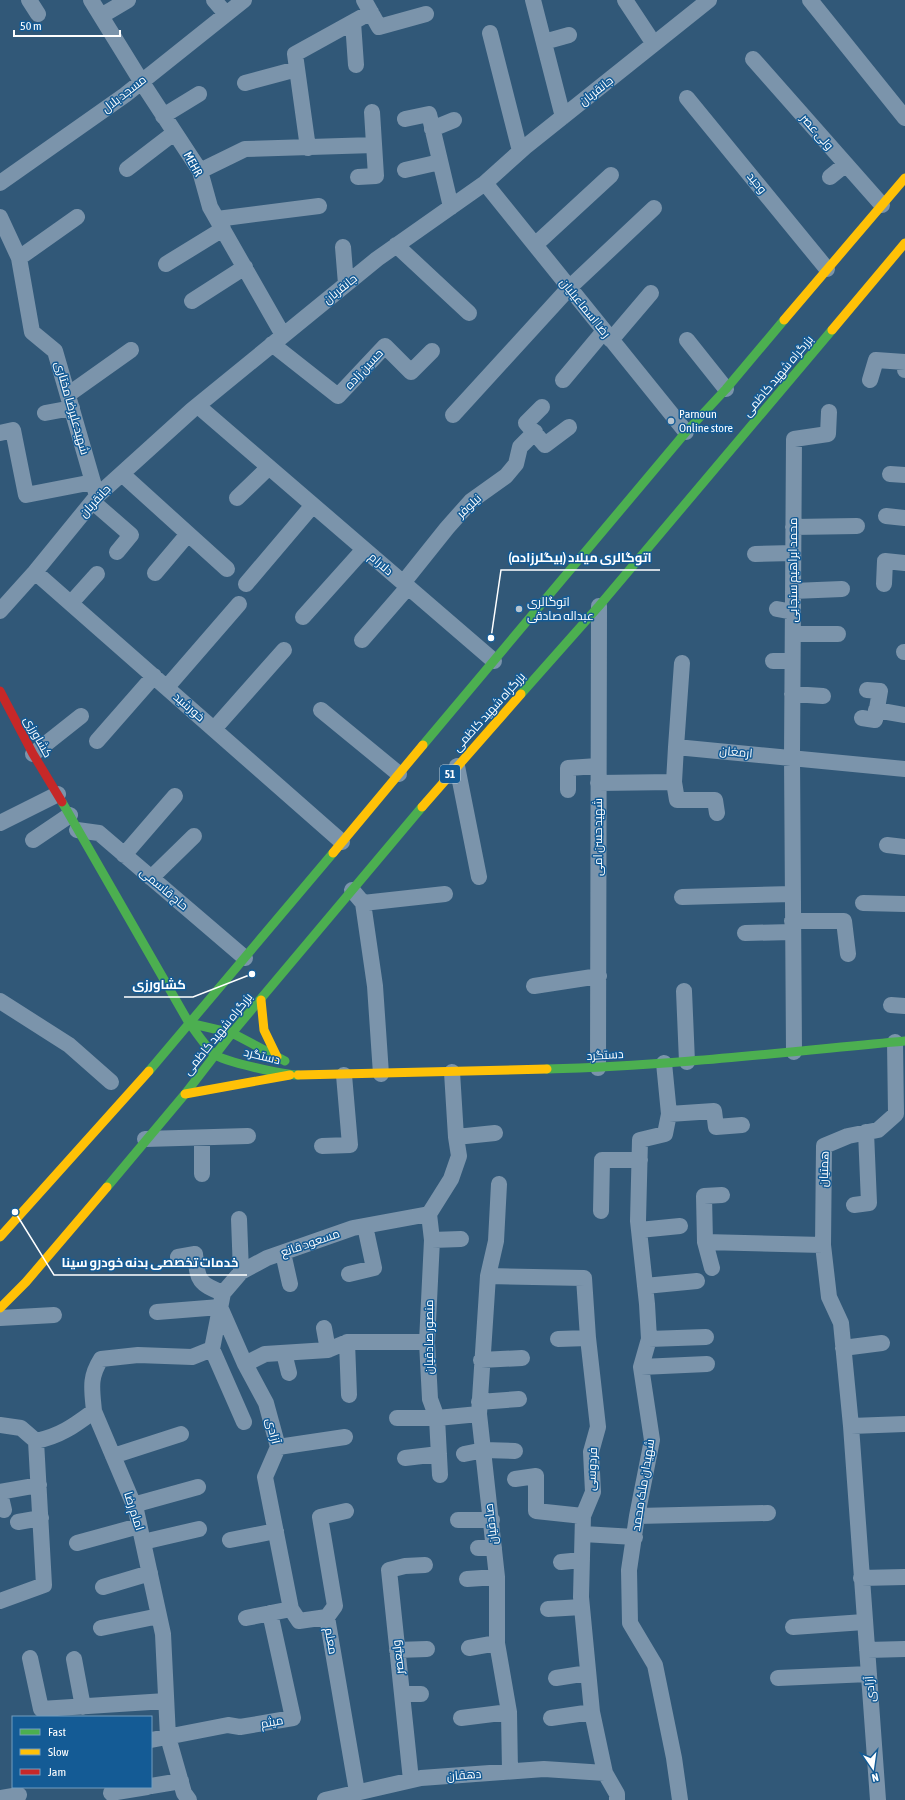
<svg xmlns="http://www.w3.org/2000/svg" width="905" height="1800" font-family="'Asap Condensed',Cairo,sans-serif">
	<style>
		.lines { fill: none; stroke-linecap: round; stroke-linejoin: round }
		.street { stroke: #7b94ab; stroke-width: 16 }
		.fast { stroke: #4caf50; stroke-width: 9 }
		.slow { stroke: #ffc107; stroke-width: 9 }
		.jam { stroke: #c62828; stroke-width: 9 }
		.poi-dot { fill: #b7c5d0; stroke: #145b95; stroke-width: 1.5 }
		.labels { text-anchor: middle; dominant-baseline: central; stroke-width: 3; stroke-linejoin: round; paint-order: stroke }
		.shield { fill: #145b95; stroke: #b8cedf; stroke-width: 1 }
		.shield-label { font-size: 11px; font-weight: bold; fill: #fff }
		.street-label { font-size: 12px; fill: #fff; stroke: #145b95 }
		.poi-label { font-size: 12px; fill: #fff; stroke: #145b95; text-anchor: start }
		.leader { fill: none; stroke: #fff; stroke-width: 1.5 }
		.callout-dot { fill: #fff; stroke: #145b95; stroke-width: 1.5 }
		.callout-label { font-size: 13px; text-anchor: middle; font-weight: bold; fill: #fff; stroke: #145b95; stroke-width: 3; stroke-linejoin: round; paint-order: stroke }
	</style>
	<rect width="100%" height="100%" fill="#315878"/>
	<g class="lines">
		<path class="street" d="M29,0L38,14
			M91,0L141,81L200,171L210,207L283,335
			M214,0L226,14
			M364,0L379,27L426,14
			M533,0L563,117
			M625,0L654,44
			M810,0L905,118
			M101,16L128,0
			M353,22L356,65
			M490,33L520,151
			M544,42L569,35
			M753,59L882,205
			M245,83L297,69
			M687,98L827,269
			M163,116L199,94
			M405,119L429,114L451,207
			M432,129L454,120
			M308,148L295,54L371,12
			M127,169L174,133
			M405,170L440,162
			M200,171L245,149L374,145
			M358,177L376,176L372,112
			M830,177L846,164
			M0,183L125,95L244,0
			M485,183L686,432
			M0,217L19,258L32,332L55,351L97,496
			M217,219L319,206
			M396,245L469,313
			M535,245L611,175
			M343,247L346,284
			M19,258L77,217
			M166,264L223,229
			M192,301L245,267
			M611,340L651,293
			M687,340L726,389
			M272,344L338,396L385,346L411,372L432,351
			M563,380L604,331
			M870,380L876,360L905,362V370
			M69,394L131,350
			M198,406L494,661
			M542,407L526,423L545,445L569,427
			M45,413L72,408
			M453,415L569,288L654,208
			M0,433L13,430L26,495L93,482
			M122,474L227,569
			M890,474L905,475
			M237,498L269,467
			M93,502L131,535L117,552
			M886,516L905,518
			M793,527L857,526
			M755,554L793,553
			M35,572L342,842
			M155,573L188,534
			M403,583L447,528L471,501L506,476L516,464L520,447L535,432
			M246,584L313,505
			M884,584L885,561L905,563
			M793,591L842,589
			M71,603L97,574
			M777,609L793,612
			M0,611L35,572L97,496L192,410L377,259L485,183L525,147L709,0
			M303,617L364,549
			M793,634H838
			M362,640L408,587
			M904,652H905
			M773,661H792
			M167,687L239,604
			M792,694L823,696
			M321,710L399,774
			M876,710L905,715
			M862,718L875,720L880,691L867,690
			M214,729L284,650
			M97,741L154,676
			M676,747L682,663
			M33,754L81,716
			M457,766L479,877
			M674,782L677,800H715L717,813
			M598,783L674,782L676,747L905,769
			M568,790V768L598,766
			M0,823L58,794
			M77,830L99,833L245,958
			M33,840L70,815
			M887,845L905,847
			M124,855L175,796
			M151,878L194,836
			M352,890L363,903L375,986L381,1074
			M682,897L792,894
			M363,903L445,894
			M863,903L905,904
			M792,921H844L848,954
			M745,933L792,932
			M534,986L599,976
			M684,991L687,1062
			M0,1001L69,1045L111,1082
			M891,1005L905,1006
			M794,1052L792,757L794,439L828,434L829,412
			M664,1063L669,1114L665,1134L640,1140L638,1221L647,1304L649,1339L641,1367L652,1440L637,1516L629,1570L630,1623L655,1665L674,1758L680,1800
			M598,1068L599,606
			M669,1114L714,1111L716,1127L742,1125
			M456,1137L495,1133
			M145,1139L248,1136
			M322,1146L350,1145L344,1075
			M202,1174V1139
			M499,1184L496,1241L488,1276L479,1414L497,1577V1643L509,1712L510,1771
			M854,1205L869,1203L866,1132
			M601,1211L602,1160H640
			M429,1214L432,1240L427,1342L430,1399L437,1418L440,1475
			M239,1219L241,1272
			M639,1230L680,1226
			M432,1240L461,1239
			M705,1242L823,1245
			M283,1253L290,1284
			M178,1257L195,1254C198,1280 197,1283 223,1293
			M712,1268L705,1242L704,1196L722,1195
			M349,1274L374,1268L365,1226
			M488,1276L584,1278L588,1338L598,1427L591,1452L593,1492L583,1516L581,1597L592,1712L605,1773L617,1794V1800
			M645,1286L697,1281
			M157,1312L220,1307L245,1364L266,1403L278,1447L265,1477L291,1609
			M0,1318L54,1315
			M324,1328L328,1350
			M558,1339L588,1338
			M649,1339L706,1337
			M347,1342L349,1395
			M843,1348L882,1343
			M212,1349L244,1422
			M284,1353L289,1373
			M481,1360L522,1358
			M245,1364L265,1354L328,1350L347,1342H427
			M641,1367L707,1364
			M479,1402L519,1399
			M94,1411L136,1510L163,1634L168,1737L184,1793L189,1800
			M397,1418H437L479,1414
			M0,1425L21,1428L36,1441C61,1436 75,1425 94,1411C92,1389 89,1378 101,1359L138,1355L192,1357L212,1349L223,1293L241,1272L267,1258L353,1228L429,1214L451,1179L459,1156L456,1137L452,1072
			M851,1426L905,1424
			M278,1447L345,1437
			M464,1454L484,1450L515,1451
			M113,1456L181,1434
			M405,1458L439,1454
			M515,1479L536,1476V1511L583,1516
			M0,1492L39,1485
			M0,1493L4,1510
			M133,1505L198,1487
			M346,1511L320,1517L335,1606L327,1617L357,1792
			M637,1516L768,1513
			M458,1520H492
			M18,1522L41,1518
			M583,1534L635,1537
			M230,1540L276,1531
			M143,1542L199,1529
			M77,1543L139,1526
			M478,1548H494
			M561,1562L582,1560
			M861,1578L905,1577
			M467,1579L497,1577
			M103,1587L150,1573
			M0,1601L44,1585L36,1441
			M548,1609L582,1607
			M246,1618L291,1609L299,1621L327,1617
			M793,1627L864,1622
			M101,1628L159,1616
			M469,1648L497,1643
			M397,1650L427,1649
			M867,1650L905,1649
			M30,1658L41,1709L166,1701
			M74,1659L83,1707
			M556,1678L588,1673
			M778,1678L869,1674
			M402,1694H421
			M461,1718L509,1712
			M551,1718L592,1712
			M151,1740L228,1725L240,1727L293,1718L270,1613
			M411,1780L389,1570L405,1566L425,1565
			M151,1786L181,1781
			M111,1793L147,1787
			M0,1798L19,1795
			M325,1800L421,1778L544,1769L605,1773
			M878,1800L851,1426L841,1323L829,1297L823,1245L824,1146L848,1136L878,1130L896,1114L895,1042"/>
		<path class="fast" d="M521,694L599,606L832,330
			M423,745L686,432L726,389L784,320
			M62,802L189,1023C197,1033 205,1046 214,1054C224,1062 285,1075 298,1075
			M189,1023L232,1033L285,1061
			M547,1069C667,1066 786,1052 905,1041
			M149,1071L333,853
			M107,1187L185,1094L232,1033L422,807"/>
		<path class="slow" d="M784,320L905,178
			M832,330L905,243
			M422,807L521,694
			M333,853L423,745
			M261,1000L264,1030L277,1057
			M298,1075L547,1069
			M185,1094L290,1075
			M0,1237L149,1071
			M0,1308L26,1282L107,1187"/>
		<path class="jam" d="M0,691L33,754L62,802"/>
	</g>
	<g class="poi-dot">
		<circle cx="671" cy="421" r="4"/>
		<circle cx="519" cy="609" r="4"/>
	</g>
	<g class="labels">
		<rect class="shield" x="440" y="765" width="20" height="18" rx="3"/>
		<g class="shield-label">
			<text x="450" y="774">51</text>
		</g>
		<g class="street-label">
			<text transform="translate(596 91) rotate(-38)">جانقربان</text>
			<text transform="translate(124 94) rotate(-38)">مسجد بلال</text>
			<text transform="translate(817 132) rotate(49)">ولی عصر</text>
			<text transform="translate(193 164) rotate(61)">MEHR</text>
			<text transform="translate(757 183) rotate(51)">وحید</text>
			<text transform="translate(340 289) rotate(-39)">جانقربان</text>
			<text transform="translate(585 308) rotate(51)">رضا اسماعیلیان</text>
			<text transform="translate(364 369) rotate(-47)">حسین زاده</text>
			<text transform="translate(778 376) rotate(-50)">بزرگراه شهید کاظمی</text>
			<text transform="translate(72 408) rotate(74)">شهیدعلیرضا مختاری</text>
			<text transform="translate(95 501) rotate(-47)">جانقربان</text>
			<text transform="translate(469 506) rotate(-43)">نیلوفر</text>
			<text transform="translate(381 564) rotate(41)">دلارام</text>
			<text transform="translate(793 570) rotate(-90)">محمد ابراهیم سنجابی</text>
			<text transform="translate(189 707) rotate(41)">خورشید</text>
			<text transform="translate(489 712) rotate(-48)">بزرگراه شهید کاظمی</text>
			<text transform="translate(38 737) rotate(61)">کشاورزی</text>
			<text transform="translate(736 752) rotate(5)">ارمغان</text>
			<text transform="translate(598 837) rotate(-90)">شهید حسن امی</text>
			<text transform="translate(164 889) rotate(40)">حاج قاسمی</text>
			<text transform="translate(218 1034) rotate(-51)">بزرگراه شهید کاظمی</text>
			<text transform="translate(605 1055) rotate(-3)">دستگرد</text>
			<text transform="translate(262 1056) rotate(14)">دستگرد</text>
			<text transform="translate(824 1169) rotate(-88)">همتیان</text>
			<text transform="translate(310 1243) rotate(-19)">مسعود قانع</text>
			<text transform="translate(429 1337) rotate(-90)">منصور صادقیان</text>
			<text transform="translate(273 1431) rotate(76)">آزادی</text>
			<text transform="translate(592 1469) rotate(-87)">فردوسی</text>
			<text transform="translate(643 1485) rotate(-81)">شهیدان ملک محمد</text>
			<text transform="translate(134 1511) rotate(72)">امام رضا</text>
			<text transform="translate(491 1524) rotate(-97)">صادقیان</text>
			<text transform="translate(331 1641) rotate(80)">معلم</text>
			<text transform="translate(398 1657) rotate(-96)">ولیعصر</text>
			<text transform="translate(870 1689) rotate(-94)">آزادی</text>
			<text transform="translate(272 1722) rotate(-10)">میثم</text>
			<text transform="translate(464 1775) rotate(-4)">دهقان</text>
		</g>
		<g class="poi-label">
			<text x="679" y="414">Parnoun<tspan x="679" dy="14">Online store</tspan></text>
			<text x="527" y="602">اتوگالری<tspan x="527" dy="14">عبداله صادقی</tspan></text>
		</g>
	</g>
	<path class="leader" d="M491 638L501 570H660M252 974L193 997H124M15 1212L54 1275H247"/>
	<g class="callout-dot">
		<circle cx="491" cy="638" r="4"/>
		<circle cx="252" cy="974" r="4"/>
		<circle cx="15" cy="1212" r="4"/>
	</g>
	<g class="callout-label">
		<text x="580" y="562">اتوگالری میلاد (بیگلرزاده)</text>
		<text x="159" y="989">کشاورزی</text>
		<text x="150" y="1267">خدمات تخصصی بدنه خودرو سینا</text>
	</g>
	<rect x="12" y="1716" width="140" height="72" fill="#145b95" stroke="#729dbf"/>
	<rect x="20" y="1729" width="20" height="6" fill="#4caf50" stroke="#729dbf"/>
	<text x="48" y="1736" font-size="12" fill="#ffffff">Fast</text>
	<rect x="20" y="1749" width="20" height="6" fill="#ffc107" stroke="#729dbf"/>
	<text x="48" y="1756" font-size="12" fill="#ffffff">Slow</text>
	<rect x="20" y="1769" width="20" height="6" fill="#c62828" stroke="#729dbf"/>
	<text x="48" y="1776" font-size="12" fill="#ffffff">Jam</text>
	<g transform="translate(873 1768) rotate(167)" stroke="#145b95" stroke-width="3" paint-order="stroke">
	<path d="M0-3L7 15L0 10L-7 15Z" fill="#ffffff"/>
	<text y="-6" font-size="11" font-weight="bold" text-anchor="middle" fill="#ffffff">N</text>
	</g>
	<path d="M14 30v6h106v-6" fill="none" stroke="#ffffff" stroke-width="2"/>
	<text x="20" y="30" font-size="12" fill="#ffffff" stroke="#145b95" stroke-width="3" paint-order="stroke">50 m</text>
</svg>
